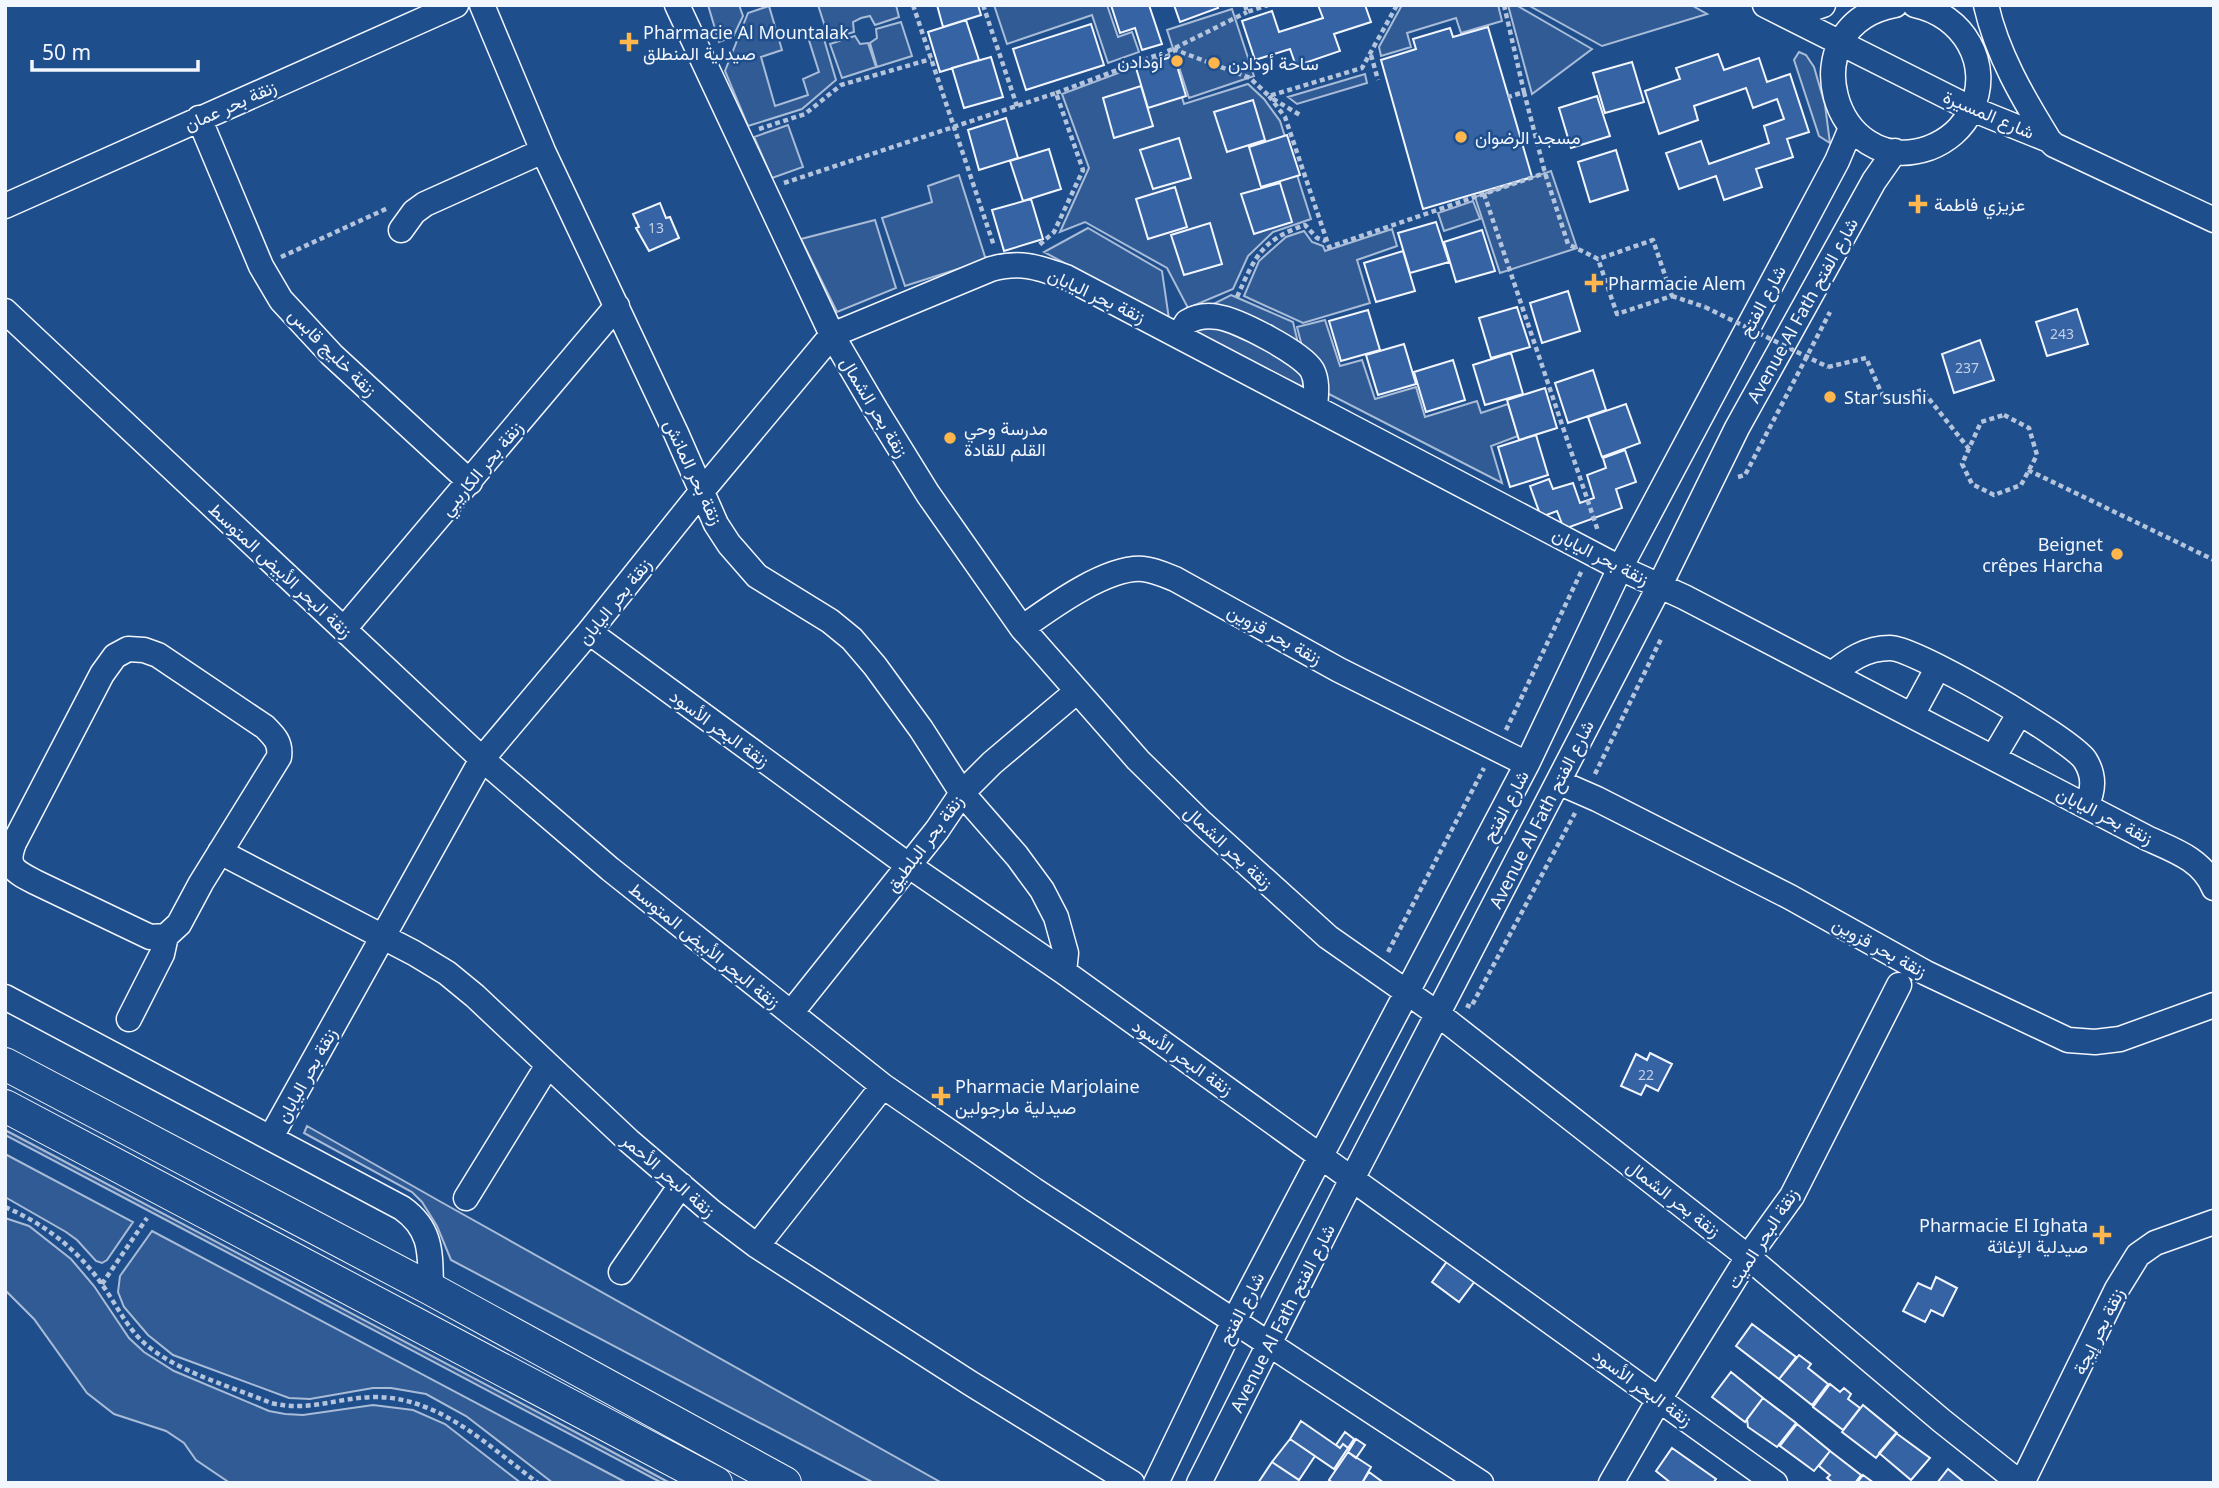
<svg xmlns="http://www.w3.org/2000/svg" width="2219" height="1488" font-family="'Noto Sans',Vazirmatn,sans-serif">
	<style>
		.built { fill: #305b95; stroke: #a8bbd7; stroke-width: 2 }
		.building { fill: #3563a3; stroke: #f2f6ff; stroke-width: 2 }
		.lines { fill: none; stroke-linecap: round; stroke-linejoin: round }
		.minor-casing { stroke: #f2f6ff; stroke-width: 27 }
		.major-casing { stroke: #f2f6ff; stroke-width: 34 }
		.path { stroke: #b3c4dc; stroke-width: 4.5; stroke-dasharray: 5 3.5; stroke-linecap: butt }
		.minor { stroke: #1f4e8c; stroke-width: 24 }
		.major { stroke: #1f4e8c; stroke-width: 32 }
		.path-bridge { stroke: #b3c4dc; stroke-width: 4.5; stroke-dasharray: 5 3.5; stroke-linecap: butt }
		.poi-dot { fill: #ffb74d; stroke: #1f4e8c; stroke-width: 2.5 }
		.labels { text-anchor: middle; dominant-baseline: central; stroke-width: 5; stroke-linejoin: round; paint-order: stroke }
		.number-label { font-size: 14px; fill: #c3d1e8 }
		.poi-label { font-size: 18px; fill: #f2f6ff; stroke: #1f4e8c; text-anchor: start }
		.street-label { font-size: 18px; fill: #f2f6ff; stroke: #1f4e8c }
	</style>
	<rect width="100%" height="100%" fill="#1f4e8c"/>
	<path class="built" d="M708,5H739L743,16L733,37L719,42Z
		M818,5H896L899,17L875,25L870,16L861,18L853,22L854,32L829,39Z
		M994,5H1107L1118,37L1132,32L1139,52L1108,63L1092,15L1007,44Z
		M1402,5H1498L1502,21L1461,33L1456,18L1407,33L1411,47L1381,56L1379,47Z
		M1508,5H1516L1592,49L1532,94Z
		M1528,5H1691L1707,14L1602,46Z
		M769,6L782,50L761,57L775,106L808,95L803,79L819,72L807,34L821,29L836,80L802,109L748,126L725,71L748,13Z
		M1232,9L1254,76L1189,98L1167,30Z
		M901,22L912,56L877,67L870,43L877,38L876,29Z
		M855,36L860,44L868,43L876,67L842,78L830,44Z
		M1799,52L1806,55L1814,67L1825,105L1830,143L1819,136L1794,60Z
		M1169,54L1184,104L1248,84L1264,99L1280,121L1311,219L1273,232L1248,256L1233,289L1188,308L1167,268L1085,222L1060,232L1089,168L1062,94Z
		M1365,74L1367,83L1297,104L1288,97Z
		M788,125L803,167L772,178L754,137Z
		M1551,171L1577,248L1500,273L1475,197Z
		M959,175L986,260L905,286L882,218L932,202L928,186Z
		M1473,201L1480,219L1444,231L1438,213Z
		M875,220L896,288L837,312L801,239Z
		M1088,228L1162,271L1169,319L1044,252Z
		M1392,229L1397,246L1357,260L1370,303L1303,323L1244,296L1259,261L1286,237L1304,231L1312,242L1323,246L1325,251Z
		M1231,295L1293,322L1309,390L1176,323Z
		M1325,320L1340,366L1362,360L1375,399L1416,387L1425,417L1477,401L1481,413L1508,404L1518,436L1491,446L1502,483L1323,391L1304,354L1297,327Z
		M307,1126L441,1202L942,1483H874L451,1260L437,1226L422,1202L412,1192L304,1133Z
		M5,1130L579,1434L670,1483H662L134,1203L5,1135Z
		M5,1154L133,1222L107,1260L102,1263L96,1261L77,1240L66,1232L5,1197Z
		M5,1218L29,1226L71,1259L94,1286L129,1338L144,1352L174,1371L269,1411L285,1414L303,1415L373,1405L413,1410L445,1424L521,1483H230L196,1460L184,1443L166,1431L114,1414L87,1393L34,1319L5,1290Z
		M152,1231L627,1483H553L466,1416L426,1394L391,1388H373L310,1399L289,1398L173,1355L148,1335L124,1307L118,1292L120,1276Z"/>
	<path class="building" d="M937,5H978L981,15L943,27Z
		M1111,5H1149L1162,44L1142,50L1135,28L1120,33Z
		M1174,5H1217L1218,8L1180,22Z
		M1318,5H1365L1371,22L1334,34L1340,51L1296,66L1290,49L1255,60L1242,21L1272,11L1279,32L1323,18Z
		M966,20L979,60L940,72L928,32Z
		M1091,24L1104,65L1026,90L1013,49Z
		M1488,27L1532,177L1423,209L1381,60L1416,49L1413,39L1450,28L1453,37Z
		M1718,54L1724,70L1759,58L1767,82L1790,74L1809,132L1787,139L1793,157L1756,169L1762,187L1724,200L1716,176L1679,189L1666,153L1701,141L1709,164L1769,143L1764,126L1784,119L1777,99L1753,108L1746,88L1694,106L1698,120L1659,134L1645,91L1680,79L1676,68Z
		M1174,56L1186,96L1148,108L1136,68Z
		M991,57L1003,97L964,108L952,68Z
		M1632,62L1644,102L1605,113L1593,73Z
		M1141,86L1153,126L1114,138L1103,98Z
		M1597,96L1610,136L1571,148L1559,108Z
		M1253,100L1265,140L1227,152L1214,112Z
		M1006,118L1018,158L979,170L968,130Z
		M1287,135L1300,175L1261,187L1249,147Z
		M1179,138L1191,178L1153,189L1140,150Z
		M1049,149L1061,189L1023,201L1010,161Z
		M1616,150L1628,190L1590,202L1578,162Z
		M1280,183L1292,222L1254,234L1241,194Z
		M1175,187L1187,227L1148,239L1136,199Z
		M1031,199L1043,239L1004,251L992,210Z
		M660,203L666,218L670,217L679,238L649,251L636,228L639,227L633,214Z
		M1436,222L1449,262L1410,273L1398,233Z
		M1210,223L1222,264L1184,275L1171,235Z
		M1482,230L1495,271L1456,282L1444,242Z
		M1403,251L1415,291L1376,302L1364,263Z
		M1568,291L1580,331L1542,343L1530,303Z
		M1517,307L1530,347L1491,358L1479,318Z
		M2077,309L2088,344L2047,356L2036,322Z
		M1368,310L1380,350L1341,361L1329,321Z
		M1980,340L1994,380L1954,393L1942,354Z
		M1404,344L1416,384L1378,395L1366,355Z
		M1511,353L1523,394L1485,405L1473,365Z
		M1453,360L1465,400L1426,412L1414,372Z
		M1593,370L1606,410L1568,423L1555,383Z
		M1545,388L1557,428L1519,440L1507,400Z
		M1626,404L1640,443L1602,457L1588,417Z
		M1536,435L1548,475L1510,487L1498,447Z
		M1625,450L1636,482L1616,489L1622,508L1564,529L1557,511L1541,517L1530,486L1549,479L1553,489L1573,483L1580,503L1594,498L1587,475L1606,468L1603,458Z
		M1650,1053L1672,1064L1658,1091L1646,1085L1641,1095L1621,1086L1636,1054L1647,1060Z
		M1448,1260L1475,1281L1459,1302L1432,1282Z
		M1936,1277L1957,1288L1943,1316L1931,1310L1925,1322L1903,1311L1918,1283L1931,1289Z
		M1752,1324L1796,1357L1779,1379L1736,1346Z
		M1799,1355L1811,1364L1808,1368L1828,1384L1812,1405L1779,1379Z
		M1731,1372L1763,1398L1745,1422L1712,1397Z
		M1830,1384L1840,1392L1844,1388L1851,1394L1848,1399L1860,1408L1843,1430L1813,1407Z
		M1763,1398L1796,1423L1777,1447L1748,1427L1747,1419Z
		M1863,1405L1897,1433L1876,1458L1842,1432Z
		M1301,1421L1340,1448L1343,1444L1348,1448L1334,1469L1290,1439Z
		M1797,1424L1830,1451L1814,1471L1780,1446Z
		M1345,1432L1354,1439L1348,1448L1343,1444L1340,1448L1336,1445Z
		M1896,1433L1930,1458L1911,1480L1879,1453Z
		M1290,1439L1315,1456L1299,1480L1272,1462Z
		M1356,1439L1365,1445L1356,1458L1348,1452Z
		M1672,1448L1716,1479L1713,1483H1671L1656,1471Z
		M1830,1451L1861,1475L1855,1483H1833L1827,1478L1830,1475L1819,1466Z
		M1348,1452L1371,1467L1362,1483H1333L1329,1480Z
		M1272,1462L1299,1480L1298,1483H1258Z
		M1948,1469L1965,1483H1937Z
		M1369,1472L1384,1483H1362Z
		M1863,1475L1874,1483H1857Z"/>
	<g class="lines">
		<defs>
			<path id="minor" d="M482,5L543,151L676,433L716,524L729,544L757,576L830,621L852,639L875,666L921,729L962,793L1017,856L1042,890L1056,917L1066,953L1064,972
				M677,5L832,335L876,410L928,494L1022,628L1138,760L1202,823L1328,937L1438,1014L1748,1257L1942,1421L2020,1483
				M1765,5L1972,109L2049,140L2054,145L2214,220
				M1895,5C1788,25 1833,181 1929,148C1947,141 1963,128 1971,110C1993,64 1963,15 1915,5
				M1986,5C1997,54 2023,98 2049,140
				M1789,17L1823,5
				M199,118L261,266L281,300L332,355L470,482
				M5,206L456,5
				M401,230L414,212L425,204L543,151
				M5,311L482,759L610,869L791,1013L883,1086L1034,1190L1481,1483
				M1179,335L1187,322C1197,316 1207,315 1218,317C1238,320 1302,353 1312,370C1318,381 1316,395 1315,407
				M1022,628C1050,608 1107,566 1143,569C1154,570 1165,575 1175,579L1339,670L1527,764
				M344,629L617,306
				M589,632L908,865L1064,972L1775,1483
				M128,649L144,650L158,655L265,727C275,737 281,743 279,757L201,883L179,924L166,936L150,937L35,882C14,871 5,867 14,843L102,674L115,656Z
				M1832,674C1849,660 1866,648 1890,648C1915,648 2070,738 2085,760C2095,776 2094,790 2086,806
				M1912,715L1938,667
				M1993,758L2019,714
				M1558,782L1597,799L1790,897L1926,973L2068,1040L2095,1042L2120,1039L2214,1005
				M220,852L414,953L447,973L475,996L629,1141L712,1212L757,1246L970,1383L1132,1483
				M5,997L402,1208C433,1230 430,1255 431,1289
				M791,1013L937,830L962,793L992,763L1076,692
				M129,1019L162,954L166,936
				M271,1137L482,759L589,632L702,491L832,335L991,269C1021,261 1037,267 1066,277L1620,568L1684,597L2147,838C2173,850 2202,859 2214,888
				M466,1198L548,1065
				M757,1246L883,1086
				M621,1272L681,1185
				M1156,1483L1234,1321L1527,764L1620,568L1837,161L1851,128
				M1199,1483L1352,1179L1660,585L1737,428L1874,181L1895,151
				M1611,1483L1660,1398L1748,1257L1792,1196L1899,985
				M2022,1483L2117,1289L2138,1255L2155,1243L2214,1222"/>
			<path id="major" d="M5,1064L431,1289L785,1483
				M5,1106L716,1483"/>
		</defs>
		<use href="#minor" class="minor-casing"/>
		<use href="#major" class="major-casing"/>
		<path class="path" d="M913,5L994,246
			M983,5L1017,106
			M1245,5L1247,12L1268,5
			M1504,5L1524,92L1508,97
			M1173,49L1250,78L1269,96L1362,68L1397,5
			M1371,55L1378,80
			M1524,92L1545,173L1568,244L1598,259L1653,240L1672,296L1617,314L1598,259
			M1056,93L1173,49L1247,12
			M1269,96L1285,117L1329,247L1545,173
			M1273,99L1300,115
			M759,129L805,114L841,85L931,59
			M784,183L1056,93L1083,170L1054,232L1038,246
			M1484,194L1598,531
			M281,257L388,208
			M1672,296L1705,307
			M1237,297C1255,257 1261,240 1305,225L1317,238L1326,241
			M1828,367L1866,358L1885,401L1922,390L1969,449
			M2004,415L2029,428L2037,455L2021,485L1994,495L1972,484L1962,464L1981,422Z
			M2028,470L2214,560
			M1738,477L1745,475L1830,312
			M1506,730L1582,570
			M1595,774L1662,637
			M1388,952L1484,768
			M1466,1005L1471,1007L1575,813
			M5,1207C43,1223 77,1249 101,1283C115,1302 124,1323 141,1340C173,1371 230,1386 271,1403C309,1412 336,1398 373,1397C439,1396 488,1446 538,1483
			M102,1284L147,1218"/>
		<use href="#minor" class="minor"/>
		<use href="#major" class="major"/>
		<path class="path-bridge" d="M1705,307L1828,367"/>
	</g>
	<g class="poi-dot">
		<path d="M625.5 31.5h7v7h7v7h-7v7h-7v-7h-7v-7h7z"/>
		<circle cx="1177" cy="61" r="7"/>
		<circle cx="1214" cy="63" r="7"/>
		<circle cx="1461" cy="137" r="7"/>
		<path d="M1914.5 193.5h7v7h7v7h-7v7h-7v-7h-7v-7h7z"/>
		<path d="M1590.5 272.5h7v7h7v7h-7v7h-7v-7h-7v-7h7z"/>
		<circle cx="1830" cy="397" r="7"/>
		<circle cx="950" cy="438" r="7"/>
		<circle cx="2117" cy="554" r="7"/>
		<path d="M937.5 1085.5h7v7h7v7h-7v7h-7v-7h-7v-7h7z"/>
		<path d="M2098.5 1224.5h7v7h7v7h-7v7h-7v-7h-7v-7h7z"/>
	</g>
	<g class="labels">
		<g class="number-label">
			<text x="656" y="227">13</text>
			<text x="2062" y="333">243</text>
			<text x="1967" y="367">237</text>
			<text x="1646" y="1074">22</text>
		</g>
		<g class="poi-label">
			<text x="643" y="32">Pharmacie Al Mountalak<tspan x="643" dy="21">صيدلية المنطلق</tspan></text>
			<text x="1163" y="61" text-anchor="end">أودادن</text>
			<text x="1228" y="63">ساحة أودادن</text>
			<text x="1475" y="137">مسجد الرضوان</text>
			<text x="1934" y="204">عزيزي فاطمة</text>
			<text x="1608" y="283">Pharmacie Alem</text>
			<text x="1844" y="397">Star sushi</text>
			<text x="964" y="428">مدرسة وحي<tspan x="964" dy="21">القلم للقادة</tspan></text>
			<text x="2103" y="544" text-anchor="end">Beignet<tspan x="2103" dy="21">crêpes Harcha</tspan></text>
			<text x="955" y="1086">Pharmacie Marjolaine<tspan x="955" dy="21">صيدلية مارجولين</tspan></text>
			<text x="2088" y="1225" text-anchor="end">Pharmacie El Ighata<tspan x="2088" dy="21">صيدلية الإغاثة</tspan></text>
		</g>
		<g class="street-label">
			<text transform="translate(230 105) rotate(-24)">زنقة بحر عمان</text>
			<text transform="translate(1989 114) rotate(23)">شارع المسيرة</text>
			<text transform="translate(1097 295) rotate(25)">زنقة بحر اليابان</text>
			<text transform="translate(1762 301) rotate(-62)">شارع الفتح</text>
			<text transform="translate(1802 310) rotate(-61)">Avenue Al Fath شارع الفتح</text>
			<text transform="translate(333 352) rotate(45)">زنقة خليج قابس</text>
			<text transform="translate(875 407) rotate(59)">زنقة بحر الشمال</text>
			<text transform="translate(481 468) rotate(-50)">زنقة بحر الكاريبي</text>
			<text transform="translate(694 472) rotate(65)">زنقة بحر المانش</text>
			<text transform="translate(1601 556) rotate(27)">زنقة بحر اليابان</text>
			<text transform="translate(281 570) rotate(43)">زنقة البحر الأبيض المتوسط</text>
			<text transform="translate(614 601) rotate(-51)">زنقة بحر اليابان</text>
			<text transform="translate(1275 634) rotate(29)">زنقة بحر قزوين</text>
			<text transform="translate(720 728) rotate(36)">زنقة البحر الأسود</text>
			<text transform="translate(1505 806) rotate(-62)">شارع الفتح</text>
			<text transform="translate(1541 814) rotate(-63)">Avenue Al Fath شارع الفتح</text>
			<text transform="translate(2105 815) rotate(27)">زنقة بحر اليابان</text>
			<text transform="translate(924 843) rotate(-53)">زنقة بحر البلطيق</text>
			<text transform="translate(1229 847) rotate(43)">زنقة بحر الشمال</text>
			<text transform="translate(705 945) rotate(39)">زنقة البحر الأبيض المتوسط</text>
			<text transform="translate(1880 947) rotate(29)">زنقة بحر قزوين</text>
			<text transform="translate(1183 1057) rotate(35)">زنقة البحر الأسود</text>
			<text transform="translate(306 1075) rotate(-61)">زنقة بحر اليابان</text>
			<text transform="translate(669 1175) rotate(41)">زنقة البحر الأحمر</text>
			<text transform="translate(1674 1198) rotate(38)">زنقة بحر الشمال</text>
			<text transform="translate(1762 1238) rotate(-57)">زنقة البحر الميت</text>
			<text transform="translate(1241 1308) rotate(-63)">شارع الفتح</text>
			<text transform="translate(1282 1318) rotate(-63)">Avenue Al Fath شارع الفتح</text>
			<text transform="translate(2098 1331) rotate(-64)">زنقة بحر إيجة</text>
			<text transform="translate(1643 1387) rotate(36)">زنقة البحر الأسود</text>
		</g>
	</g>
	<rect width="2219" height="1488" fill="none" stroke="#f2f6ff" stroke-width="14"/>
	<path d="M32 60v10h166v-10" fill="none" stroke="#f2f6ff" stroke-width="3.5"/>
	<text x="42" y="60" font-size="21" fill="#f2f6ff" stroke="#1f4e8c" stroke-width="5" paint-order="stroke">50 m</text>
</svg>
